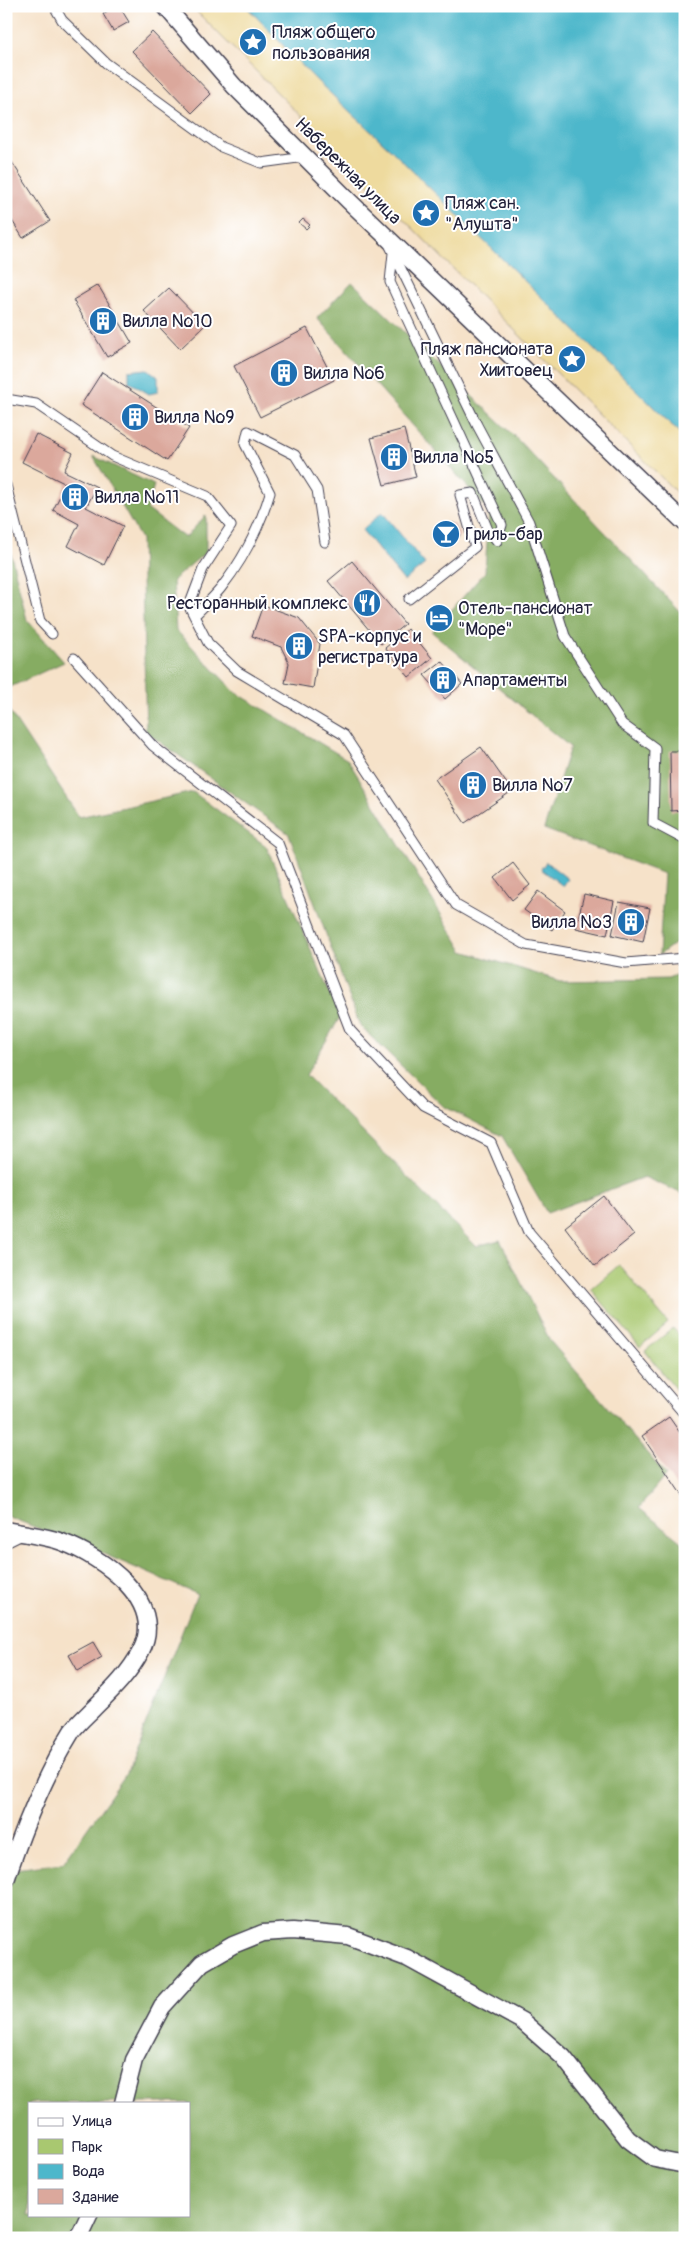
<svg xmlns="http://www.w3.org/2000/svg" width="691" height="2244" font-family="Pangolin,sans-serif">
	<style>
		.green { fill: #a9c870; stroke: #667556 }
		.forest { fill: #86ac62; stroke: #54674e; fill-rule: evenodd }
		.sand { fill: #eeda9e; stroke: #887e6c }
		.water { fill: #4db7cb; stroke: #386c83 }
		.building { fill: #dba89c }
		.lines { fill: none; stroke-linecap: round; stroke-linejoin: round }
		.lane-casing { stroke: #423f50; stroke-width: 11 }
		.street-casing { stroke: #423f50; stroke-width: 19 }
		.lane { stroke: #fff; stroke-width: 9 }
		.street { stroke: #fff; stroke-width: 16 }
		.labels { text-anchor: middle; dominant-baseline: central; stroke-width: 4; stroke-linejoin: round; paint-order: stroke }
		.poi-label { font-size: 18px; fill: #22223b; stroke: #fff; text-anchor: start }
		.street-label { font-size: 18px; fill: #22223b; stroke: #fff }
	</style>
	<rect width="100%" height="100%" fill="#fff"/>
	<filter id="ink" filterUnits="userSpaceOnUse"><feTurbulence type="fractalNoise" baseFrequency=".02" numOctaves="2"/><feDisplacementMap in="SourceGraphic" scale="10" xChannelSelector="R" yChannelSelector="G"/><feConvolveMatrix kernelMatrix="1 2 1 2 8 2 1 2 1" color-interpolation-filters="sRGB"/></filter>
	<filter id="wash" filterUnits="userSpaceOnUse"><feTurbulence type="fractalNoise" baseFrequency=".0096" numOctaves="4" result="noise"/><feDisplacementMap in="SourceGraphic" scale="20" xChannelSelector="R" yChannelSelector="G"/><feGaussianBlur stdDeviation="1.12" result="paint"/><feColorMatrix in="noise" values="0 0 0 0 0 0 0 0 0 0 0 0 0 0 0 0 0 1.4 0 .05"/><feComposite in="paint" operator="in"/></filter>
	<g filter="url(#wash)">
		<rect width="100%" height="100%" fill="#f6e2c9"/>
		<path class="green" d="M619,1265L668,1323L640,1347L591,1289Z
			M673,1328L685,1342V1401L645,1351Z"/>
		<path class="forest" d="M352,282L515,437L685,617V936L659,955L664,874L544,829L570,747L432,632L485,572L489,511L317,318Z
			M93,456L154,485L147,509L185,538L206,515V552L173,580L176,630L235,692L348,760L463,951L560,981L668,979L685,972V1195L644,1177L547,1213L502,1136L443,1106L360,1026L289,834L146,732L141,539Z
			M6,534L27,620L64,662L6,689Z
			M6,706L79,817L193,792L266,846L340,1017L306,1075L476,1246L500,1240L550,1341L666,1475L639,1508L685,1545V2238H6V1870L63,1863L126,1774L197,1594L99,1552L6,1516ZM29,2103H189V2215H29Z"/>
		<path class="sand" d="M191,6H246L314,78L390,149L685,438V501Z"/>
		<path class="water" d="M246,6H685V438L390,149L314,78Z
			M148,369L158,377V392L149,394L129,382V371Z
			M382,512L425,564L404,581L362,530Z
			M546,862L568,879L563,886L541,869Z"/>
		<g id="blocks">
			<path class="building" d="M116,6H119L129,22L113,31L103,14Z
				M152,32L211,94L192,113L132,51Z
				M6,153L50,221L23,238L6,211Z
				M303,219L310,225L306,229L299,223Z
				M98,285L132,343L107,357L73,300Z
				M169,288L205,325L180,349L144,311Z
				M307,328L334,380L260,417L234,366Z
				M102,372L189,428L167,461L81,405Z
				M404,429L416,477L384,485L371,438Z
				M36,434L73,453L64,471L97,487L86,507L123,526L104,565L68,546L79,524L53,510L66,484L22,462Z
				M440,523H454L460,535L452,546H439L433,534Z
				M352,561L405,624L381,644L328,581Z
				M263,605L299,618L320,644L313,688L285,683L289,663L281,647L252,636Z
				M408,629L432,658L409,677L385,648Z
				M442,661L462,684L445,699L424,675Z
				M481,747L512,791L465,823L435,779Z
				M670,751H685V810L671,811Z
				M513,863L530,885L512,900L495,878Z
				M538,891L565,911L552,930L524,910Z
				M584,894L614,901L607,935L576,928Z
				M619,902L650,908L643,942L612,935Z
				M604,1196L634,1235L595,1266L565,1227Z
				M669,1417L685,1440V1500L642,1436Z
				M93,1642L102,1657L78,1671L69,1655Z"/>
		</g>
	</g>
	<g filter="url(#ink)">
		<use href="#blocks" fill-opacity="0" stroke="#423f50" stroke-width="1"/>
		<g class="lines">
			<defs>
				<path id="lane" d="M54,6L62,20L106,63L221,147L261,163L305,157
					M390,246L477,425L529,522L565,636L622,724L655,748L653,823L685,840
					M393,253L390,282L502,525L497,541L488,530L473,493L460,495L475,547L409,599
					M6,399L36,404L112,456L207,496L231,526L203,569L189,606L208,643L237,671L344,735L456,905L526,945L626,963L685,958
					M6,485L40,621L52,634
					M194,616C203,607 213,598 221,588C243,560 260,526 270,493L245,444L248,431L295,455L317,490L325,542
					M74,658L153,746L278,843L350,1030L423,1108L491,1143L529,1232L685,1415
					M6,1543L22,1535"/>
				<path id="street" d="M165,6L234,86L349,201L685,523
					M6,1530C24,1534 45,1536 62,1542C102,1557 167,1601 141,1651C129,1674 111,1691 93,1709C86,1716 78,1723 72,1731C43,1778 23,1828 6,1880
					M123,2103L134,2060L162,2007L202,1963L233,1945L263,1933L293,1931L348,1936L407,1958L522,2021L563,2057L628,2139L655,2159L685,2165
					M76,2238L81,2232L89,2215"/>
			</defs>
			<use href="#lane" class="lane-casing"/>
			<use href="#street" class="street-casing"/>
			<use href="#lane" class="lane"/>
			<use href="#street" class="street"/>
		</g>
	</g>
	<defs>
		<symbol id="sight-disc" viewBox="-11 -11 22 22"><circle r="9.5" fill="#1f6fb2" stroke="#fff"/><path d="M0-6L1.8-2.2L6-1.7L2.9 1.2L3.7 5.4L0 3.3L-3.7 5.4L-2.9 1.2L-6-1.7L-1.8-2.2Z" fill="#fff"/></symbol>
		<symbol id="building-disc" viewBox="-11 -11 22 22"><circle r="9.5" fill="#1f6fb2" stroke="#fff"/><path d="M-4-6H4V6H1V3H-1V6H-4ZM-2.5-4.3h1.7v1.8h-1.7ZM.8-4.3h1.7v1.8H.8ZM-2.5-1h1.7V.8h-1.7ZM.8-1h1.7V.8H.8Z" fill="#fff"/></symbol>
		<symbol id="bar-disc" viewBox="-11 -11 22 22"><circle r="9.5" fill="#1f6fb2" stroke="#fff"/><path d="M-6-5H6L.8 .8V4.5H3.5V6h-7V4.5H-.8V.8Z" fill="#fff"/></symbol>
		<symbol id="restaurant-disc" viewBox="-11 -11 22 22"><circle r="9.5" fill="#1f6fb2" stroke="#fff"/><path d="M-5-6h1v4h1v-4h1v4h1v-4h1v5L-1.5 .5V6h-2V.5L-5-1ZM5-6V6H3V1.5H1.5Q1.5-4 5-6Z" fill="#fff"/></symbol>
		<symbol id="hotel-disc" viewBox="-11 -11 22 22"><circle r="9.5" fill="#1f6fb2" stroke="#fff"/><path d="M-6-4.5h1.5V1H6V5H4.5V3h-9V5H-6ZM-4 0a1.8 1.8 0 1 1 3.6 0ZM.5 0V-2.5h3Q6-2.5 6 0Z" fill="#fff"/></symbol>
	</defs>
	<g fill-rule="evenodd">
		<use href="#sight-disc" x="237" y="26" width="32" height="32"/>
		<use href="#sight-disc" x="410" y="197" width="32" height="32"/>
		<use href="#building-disc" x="87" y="305" width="32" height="32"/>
		<use href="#sight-disc" x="556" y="343" width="32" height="32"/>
		<use href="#building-disc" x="268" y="357" width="32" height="32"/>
		<use href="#building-disc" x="119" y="401" width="32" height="32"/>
		<use href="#building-disc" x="378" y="441" width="32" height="32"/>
		<use href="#building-disc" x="59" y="481" width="32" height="32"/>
		<use href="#bar-disc" x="430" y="518" width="32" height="32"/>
		<use href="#restaurant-disc" x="351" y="587" width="32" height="32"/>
		<use href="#hotel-disc" x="423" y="602" width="32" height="32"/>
		<use href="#building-disc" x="283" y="630" width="32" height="32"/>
		<use href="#building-disc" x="427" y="664" width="32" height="32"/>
		<use href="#building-disc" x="457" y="769" width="32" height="32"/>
		<use href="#building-disc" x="615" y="906" width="32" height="32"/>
	</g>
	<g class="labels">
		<g class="poi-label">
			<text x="272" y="32">Пляж общего<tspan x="272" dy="21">пользования</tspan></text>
			<text x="445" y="203">Пляж сан.<tspan x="445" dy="21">"Алушта"</tspan></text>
			<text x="122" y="321">Вилла №10</text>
			<text x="553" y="349" text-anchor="end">Пляж пансионата<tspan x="553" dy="21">Хиитовец</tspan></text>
			<text x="303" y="373">Вилла №6</text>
			<text x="154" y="417">Вилла №9</text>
			<text x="413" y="457">Вилла №5</text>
			<text x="94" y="497">Вилла №11</text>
			<text x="465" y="534">Гриль-бар</text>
			<text x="348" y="603" text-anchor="end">Ресторанный комплекс</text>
			<text x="458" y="608">Отель-пансионат<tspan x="458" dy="21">"Море"</tspan></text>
			<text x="318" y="636">SPA-корпус и<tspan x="318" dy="21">регистратура</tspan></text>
			<text x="462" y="680">Апартаменты</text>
			<text x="492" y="785">Вилла №7</text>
			<text x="612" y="922" text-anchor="end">Вилла №3</text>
		</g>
		<g class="street-label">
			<text transform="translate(348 171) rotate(45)">Набережная улица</text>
		</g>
	</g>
	<rect width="691" height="2244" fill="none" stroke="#fff" stroke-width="25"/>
	<rect x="28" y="2102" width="162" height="115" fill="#ffffff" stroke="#a7a7b1"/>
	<rect x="38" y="2118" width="25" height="8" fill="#ffffff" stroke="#a7a7b1"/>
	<text x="72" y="2126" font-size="15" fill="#22223b">Улица</text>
	<rect x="38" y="2139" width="25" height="15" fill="#a9c870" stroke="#a7a7b1"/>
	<text x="72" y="2152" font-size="15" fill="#22223b">Парк</text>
	<rect x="38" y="2164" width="25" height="15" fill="#4db7cb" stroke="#a7a7b1"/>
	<text x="72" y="2176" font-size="15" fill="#22223b">Вода</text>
	<rect x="38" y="2189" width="25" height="15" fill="#dba89c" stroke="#a7a7b1"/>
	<text x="72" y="2202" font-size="15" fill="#22223b">Здание</text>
</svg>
